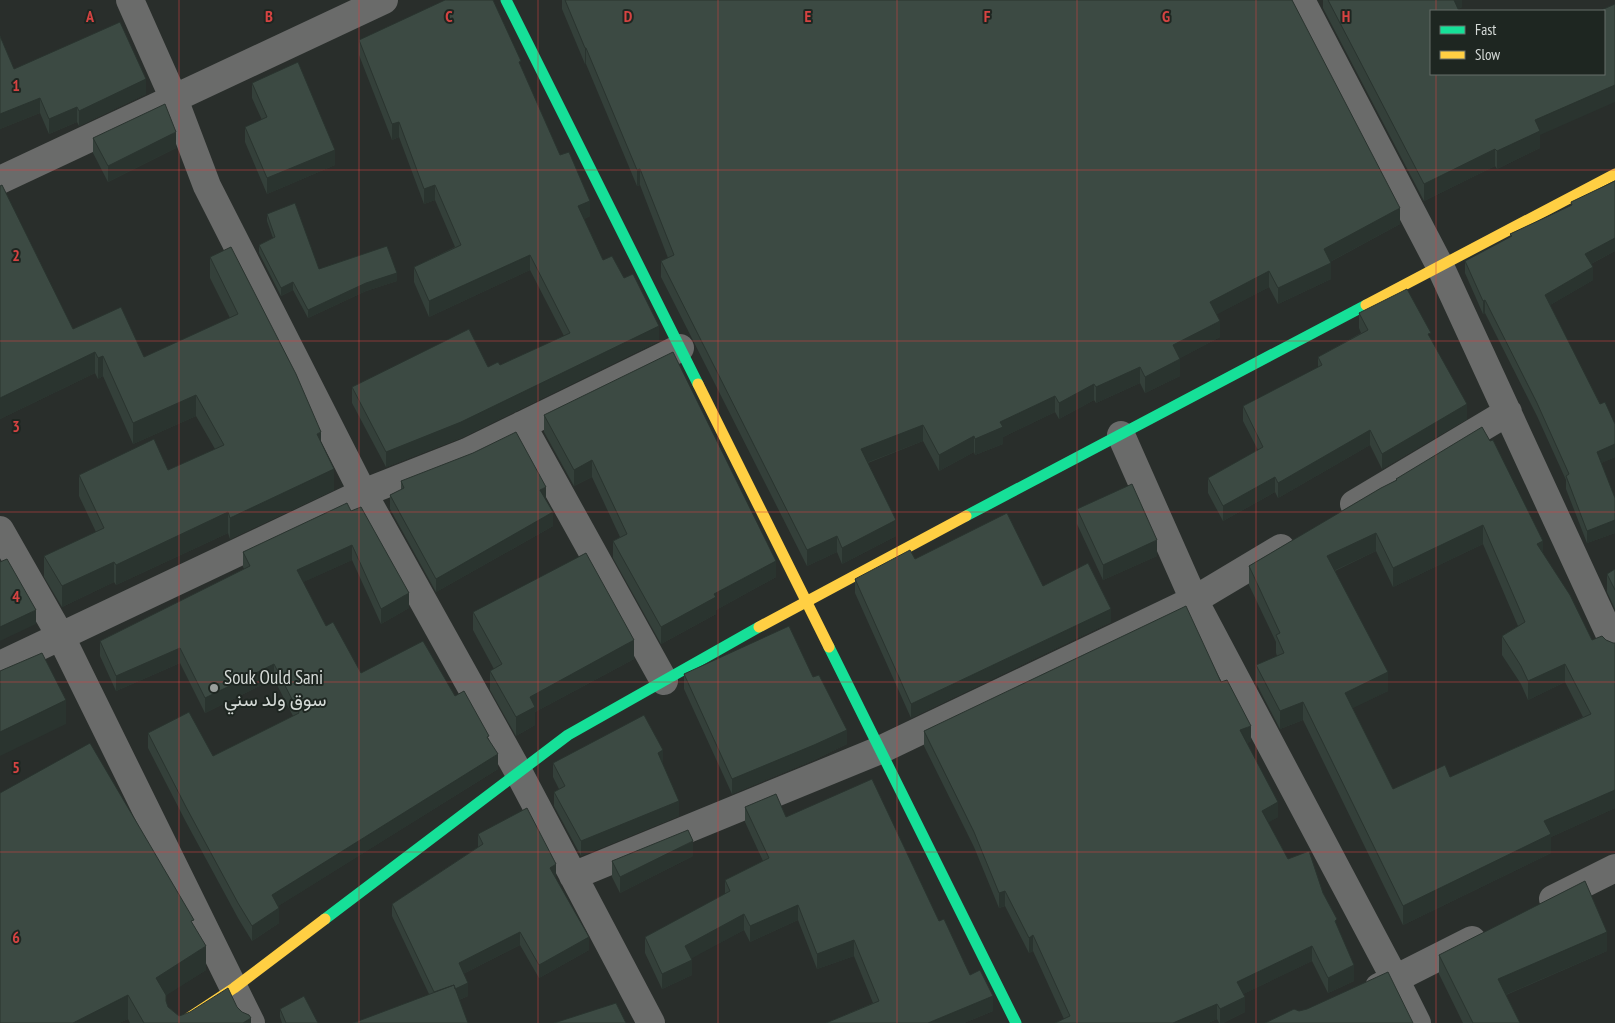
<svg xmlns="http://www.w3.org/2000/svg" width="1615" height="1023" font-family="'PT Sans Narrow',Vazirmatn,sans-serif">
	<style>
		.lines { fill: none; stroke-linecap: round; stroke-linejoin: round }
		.street { stroke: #6a6b6a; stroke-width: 28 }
		.fast { stroke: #16e098; stroke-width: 11 }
		.slow { stroke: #ffcf43; stroke-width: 11 }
		.wall { fill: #34403a; fill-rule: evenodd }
		.shaded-wall { fill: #2a342f }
		.building { fill: #3c4a43; stroke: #2a342f; fill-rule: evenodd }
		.grid { fill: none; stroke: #d64342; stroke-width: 1; stroke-opacity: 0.55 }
		.poi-dot { fill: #999e9b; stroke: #1e2621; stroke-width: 2 }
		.labels { text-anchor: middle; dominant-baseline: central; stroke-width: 4; stroke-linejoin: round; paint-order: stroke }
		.poi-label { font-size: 19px; fill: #d5dad7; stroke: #1e2621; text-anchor: start }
		.grid-label { font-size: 16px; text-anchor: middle; font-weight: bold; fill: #d64342; stroke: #1e2621; stroke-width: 4; stroke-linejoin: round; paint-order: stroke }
	</style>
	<rect width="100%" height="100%" fill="#292e2b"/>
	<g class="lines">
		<path class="street" d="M130,0L174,99L207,186L363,493L519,773L651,1023
			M1301,0L1440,266L1615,646
			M0,180L384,0
			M522,425L664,681
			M1121,435L1194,600L1395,979L1417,1023
			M1354,504L1508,412
			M0,530L61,637L251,1023
			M0,665L363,493L467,452L680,348
			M573,876L880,750L1194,600L1281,548
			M1553,899L1615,868
			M1379,987L1472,940"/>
		<path class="fast" d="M506,0L698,384
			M966,516L1366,305
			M829,647L1016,1023
			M325,919L568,735L759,627"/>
		<path class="slow" d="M1366,305L1615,174
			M698,384L829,647
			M759,627L966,516
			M181,1023L234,988L325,919"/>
	</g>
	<path class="wall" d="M562,0H1292L1400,224L1330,262L1331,279L1278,304L1269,287L1217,314L1220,337L1180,358V376L1145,393L1140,383L1096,403L1094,400L1059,419L1055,412L1003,437V444L975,455L974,452L939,471L923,441L868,463L896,536L842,564L837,552L807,566L661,277V261L668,258L640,185L637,186L586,64H585L562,9Z
		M1323,0H1462V7L1458,9L1431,74L1540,135V148L1497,169L1495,166L1424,201L1323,8Z
		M0,36L14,69L146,94L79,126L77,122L49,134L40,113L0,129Z
		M359,40L521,68L560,155L590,216L584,219L603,260L624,278L659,341L461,438L386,467L352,403V387L500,365L564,336L530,270L429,317L414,282V267L455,247L435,200L424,204L399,137L392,140L359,55Z
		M252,83L335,165L267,194L245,142V127L262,120L252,98Z
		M93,138L176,148L108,182L93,153Z
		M0,186L73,329L144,357L230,318L210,278V257L321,442L334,490L230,539L228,533L116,585L114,582L62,607L44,577V556L96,532L79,496V475L168,470L215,449L196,416L133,444L103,376L98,379L95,373L0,419Z
		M1571,202L1615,251L1591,264L1593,280L1550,305L1615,457L1601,463L1615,498V533L1587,543L1566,489V480L1537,416L1485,313L1483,314L1465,273V261L1510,237V234L1571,206Z
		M267,214L319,269L397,281L366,291L308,318L293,290L281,296L259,253V245L273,238L267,221Z
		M1359,313L1431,339L1467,419L1382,469L1370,445L1278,498L1275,492L1223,521L1208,493V478L1258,450L1243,421V406L1318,368V357L1361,333L1359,328Z
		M544,415L776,577L716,610V614L661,644L613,558V541L620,537L592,477L574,486L544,432Z
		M1396,479L1543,553L1592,640H1606L1613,643H1615V808L1551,837V853L1403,925L1303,720L1280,729L1256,683V665L1277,656L1276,653V642L1249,585V566L1396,480ZM1483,544L1518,626L1502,636V655L1521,684L1528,700L1565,682L1583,717L1450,777L1393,789L1352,708L1388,691L1335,571L1376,551L1393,587Z
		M401,481L546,500L553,526L436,592L390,509V495L401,490Z
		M1077,509L1157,556L1103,580L1077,524Z
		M351,511L409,608L381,624L352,560L303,582L326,626L361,673L455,696L489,739L498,769L278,906L279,923L252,941L238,918L186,822L148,748V733L213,756L293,716L274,679L205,713L180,663L116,691L100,656V641L244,569L243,567V552Z
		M1615,569V609L1607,592V574Z
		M855,579L1043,586L1111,622L911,718L855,593Z
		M473,612L634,659L535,712V725L516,736L490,690V671L494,669L473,630Z
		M684,674L813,677L847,744L814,760L732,794L684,689Z
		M1221,682L1251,741L1247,743L1278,817L1268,822L1288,859L1323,893L1337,926L1354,981L1328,993L1312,961L1243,994L1245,1012L1223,1023H1219L1217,1019L1208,1023H1055L1064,1019L1033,951L1029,953L1005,906L999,908L974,847L924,746V731Z
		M553,763L663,765L679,816L581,856L554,806V792L559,789L553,777Z
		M745,807L786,817L939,921L970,975L993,1011L964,1023H826L873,1003L854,956L817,969L798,920L750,942L744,930L691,958L692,975L662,989L645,953V937L725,894V880L763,861L745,822Z
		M478,834L556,877H555L589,950L539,978L520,945L463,974L468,996L459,1000L429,994L392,916V904L478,847Z
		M693,856L620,893L612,877V861Z
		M194,926L206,970L166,995V1003L168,1007L179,1016L237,1007L251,1023H130L128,1019L119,1023H0Z
		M1607,951L1506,995L1520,1023H1463L1439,974V955Z
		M280,1009L318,1023H282L280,1017Z"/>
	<path class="shaded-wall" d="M1451,0H1462V7L1454,11Z
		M585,48H586V64H585Z
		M146,79V94L79,126V111Z
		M1615,85V102L1540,135V148L1497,169V151L1535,120Z
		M40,98V113L0,129V114Z
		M77,107V122L49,134V119Z
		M399,122V137L392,140V124Z
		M176,132V148L108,182V166Z
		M1495,149V166L1424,201V184Z
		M335,150V165L267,194V178Z
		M640,169V185L637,186V170Z
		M435,185V200L424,204V189Z
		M590,201V216L578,222V206Z
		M1400,208V224L1324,265V249Z
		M1615,238V251L1585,267V254Z
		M530,255V270L429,317V301Z
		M1331,263V279L1278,304V288Z
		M1593,267V280L1545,308V295Z
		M1269,271V287L1210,318V302Z
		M397,273V281L366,291L308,318V310L366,283Z
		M293,282V290L281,296V288Z
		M1485,300V313L1483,314V301Z
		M1220,321V337L1173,362V345Z
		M659,326V341L461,438L386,467V452Z
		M95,352V373L0,419V398Z
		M103,356V376L98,379V358Z
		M1180,359V376L1145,393V377Z
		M1140,367V383L1096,403V387Z
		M1094,384V400L1059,419V403Z
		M196,395V416L133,444V423Z
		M1055,396V412L1003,437V444L975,455V439L1000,422Z
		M1467,404V419L1382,469V454Z
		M923,425V441L861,465V449Z
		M1370,430V445L1278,498V483Z
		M321,432V453L317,434Z
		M974,436V452L939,471V455Z
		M1615,444V457L1597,465V452Z
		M592,460V477L574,486V470Z
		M334,469V490L230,539V518Z
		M1275,477V492L1223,521V506Z
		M546,487V501L540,490Z
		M228,512V533L116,585V565Z
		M553,512V526L436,592V579Z
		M896,520V536L842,564V548Z
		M1615,520V533L1587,543V531Z
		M1483,525V544L1393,587V568Z
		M1376,533V551L1327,574V556Z
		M837,536V552L807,566V550Z
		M1157,540V556L1103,580V565Z
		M1543,541V560L1537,544Z
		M352,545V560L297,585V570Z
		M776,561V577L716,610V614L661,644V627L714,594Z
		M114,562V582L62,607V586Z
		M409,593V608L381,624V609Z
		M1111,609V622L911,718V704Z
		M36,610V624L0,641V627Z
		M634,640V659L535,712V725L516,736V717L530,697Z
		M180,648V663L116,691V676Z
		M274,664V679L205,713V698Z
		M1565,664V682L1528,700V681Z
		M1388,672V691L1345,712V693Z
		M66,700V724L0,756V732Z
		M1303,702V720L1280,729V711Z
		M1251,726V741L1240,746V730Z
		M847,730V744L814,760L732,794V779Z
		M663,750V765L658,753Z
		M498,754V769L272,910V895Z
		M1615,790V808L1551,837V853L1403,925V906L1544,821Z
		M679,801V816L581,856V841Z
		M1278,802V817L1262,826V811Z
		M693,841V856L620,893V877Z
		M556,864V877L550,880V868Z
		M1005,891V906L999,908V893Z
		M798,905V920L750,942V926Z
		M279,908V923L252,941V926Z
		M744,914V930L685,962V946Z
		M520,932V945L459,976V963Z
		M1607,932V951L1498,998V979Z
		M1033,935V951L1029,953V938Z
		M589,937V950L539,978V965Z
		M854,940V956L817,969V954Z
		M206,946V970L156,1002V978Z
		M1312,946V961L1237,997V982Z
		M692,960V975L662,989V974Z
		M1354,965V981L1328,993V978Z
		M468,983V996L436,1010V998Z
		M128,995V1019L119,1023H73Z
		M993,996V1011L964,1023H928Z
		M1245,997V1012L1223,1023H1220V1009Z
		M1217,1004V1019L1208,1023H1173Z
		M251,1018V1023H243Z"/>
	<path class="building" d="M445,0H493L521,61L519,62L560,155L569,152L590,201L578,206L603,260L612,256L624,278L633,274L659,326L461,422L386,452L352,387L469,329L488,367L498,362L500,365L570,333L530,255L429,301L414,267L461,245L435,185L424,189L399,122L392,124L359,40Z
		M565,0H1292L1400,208L1324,249L1331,263L1278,288L1269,271L1210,302L1220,321L1173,345L1180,359L1145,377L1140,367L1096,387L1094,384L1059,403L1055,396L1000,422L1003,427L975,439L974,436L939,455L923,425L861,449L896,520L842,548L837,536L807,550L661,261L674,255L640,169L637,170L586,48H585Z
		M1328,0H1454L1459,11H1431V74H1604V11H1599L1615,4V85L1535,120L1540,131L1497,151L1495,149L1424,184Z
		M120,22L146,79L79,111L77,107L49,119L40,98L0,114V36L14,69Z
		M298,62L335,150L267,178L245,127L267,117L252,83Z
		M165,104L176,132L108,166L93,138Z
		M1615,181V238L1585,254L1593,267L1545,295L1600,404L1605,402L1615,424V444L1597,452L1615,498V520L1587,531L1566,476L1569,474L1537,403L1485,300L1483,301L1465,261L1512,236L1510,234L1572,205L1571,202Z
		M2,185L73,329L121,307L144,357L238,314L210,257L231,247L296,374L321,432L317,434L334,469L230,518L228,512L116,565L114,562L62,586L44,556L104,528L79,475L154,439L168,470L224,445L196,395L133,423L103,356L98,358L95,352L0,398V186Z
		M295,203L319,269L387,246L397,273L366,283L308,310L293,282L281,288L259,245L275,237L267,214Z
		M1407,289L1431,333L1428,334L1467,404L1382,454L1370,430L1278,483L1275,477L1223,506L1208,478L1263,447L1243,406L1322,365L1318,357L1368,330L1359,313Z
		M673,352L776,561L714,594L716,597L661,627L613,541L627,534L592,460L574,470L544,415Z
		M1482,427L1490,441L1493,440L1543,541L1537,544L1570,595L1592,640L1602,636L1606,640L1613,643H1615V790L1544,821L1551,834L1403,906L1303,702L1280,711L1256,665L1284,653L1276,635L1280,633L1249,566L1381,488L1397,480L1396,479ZM1483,525L1525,622L1502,636L1521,666L1528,681L1565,664L1591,714L1450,777L1445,765L1393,789L1345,693L1388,672L1327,556L1376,533L1393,568Z
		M516,432L546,487L540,490L553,512L436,579L390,495L404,488L401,481L473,453Z
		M1132,484L1157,540L1103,565L1077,509Z
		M347,503L351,511L361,507L409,593L381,609L352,545L297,570L326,626L333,622L361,673L423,641L455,696L464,691L489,736L487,737L498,754L272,895L279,908L252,926L238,903L186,807L148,733L189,712L213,756L299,713L274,664L205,698L180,648L116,676L100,641L250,566L243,552Z
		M1007,513L1043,586L1088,563L1111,609L911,704L855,579L910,550L915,559Z
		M586,553L634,640L530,697L535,707L516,717L490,671L502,664L473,612Z
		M7,559L36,610L0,627V562Z
		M1615,569V590L1607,574Z
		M1186,606L1221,682L1227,680L1251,726L1240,730L1278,802L1262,811L1288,859L1309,851L1323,893L1337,919L1335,921L1354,965L1328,978L1312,946L1237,982L1245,997L1220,1009L1217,1004L1173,1023H1055L1070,1016L1033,935L1029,938L1005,891L999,893L974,832L924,731Z
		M789,626L813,677L819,675L847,730L814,745L732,779L684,674Z
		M42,653L66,700L0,732V671Z
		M644,715L663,750L658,753L679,801L581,841L554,792L565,786L553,763Z
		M90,743L194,920L191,921L206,946L156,978L166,995V1001L168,1007L179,1016L182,1015L190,1012L228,988L237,1007L242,1012L249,1015L251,1018L243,1023H144L128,995L73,1023H0V793Z
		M872,779L939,921L944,919L970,975L980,970L993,996L928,1023H826L879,1001L854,940L817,954L798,905L750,926L744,914L685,946L692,960L662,974L645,937L730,891L725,880L769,858L745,807L776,794L786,817Z
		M527,808L556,864L550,868L589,937L539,965L520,932L459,963L468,983L455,989L454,985L434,992L392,904L483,844L478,834Z
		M688,830L693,841L620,877L612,861Z
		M1585,881L1607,932L1498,979L1520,1023H1473L1439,955Z
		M1388,972L1413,1023H1265L1294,1009L1299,1011L1307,1009Z
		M454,985L468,1023H353Z
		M304,996L318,1023H286L280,1009Z
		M616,1003L626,1023H554Z"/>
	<path class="grid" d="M179,0V1023M359,0V1023M538,0V1023M718,0V1023M897,0V1023M1077,0V1023M1256,0V1023M1436,0V11M1436,74V1023M0,170H1615M0,341H1615M0,512H1615M0,682H1615M0,852H1615"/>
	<circle class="poi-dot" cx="214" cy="688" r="5"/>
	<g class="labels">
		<g class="poi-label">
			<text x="224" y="677">Souk Ould Sani<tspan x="224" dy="22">سوق ولد سني</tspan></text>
		</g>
	</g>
	<g class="grid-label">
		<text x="90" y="22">A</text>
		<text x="269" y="22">B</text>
		<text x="449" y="22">C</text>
		<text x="628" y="22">D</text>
		<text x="808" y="22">E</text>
		<text x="987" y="22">F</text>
		<text x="1166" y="22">G</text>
		<text x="1346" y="22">H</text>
		<text x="16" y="91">1</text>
		<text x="16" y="261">2</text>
		<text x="16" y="432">3</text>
		<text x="16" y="602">4</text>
		<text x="16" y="773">5</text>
		<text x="16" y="943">6</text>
	</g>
	<rect x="1430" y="10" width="175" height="65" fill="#1e2621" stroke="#676e6a"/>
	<rect x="1440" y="26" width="25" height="8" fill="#16e098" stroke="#676e6a"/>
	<text x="1475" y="35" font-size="15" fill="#d5dad7">Fast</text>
	<rect x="1440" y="51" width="25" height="8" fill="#ffcf43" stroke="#676e6a"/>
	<text x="1475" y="60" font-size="15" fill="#d5dad7">Slow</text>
</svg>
